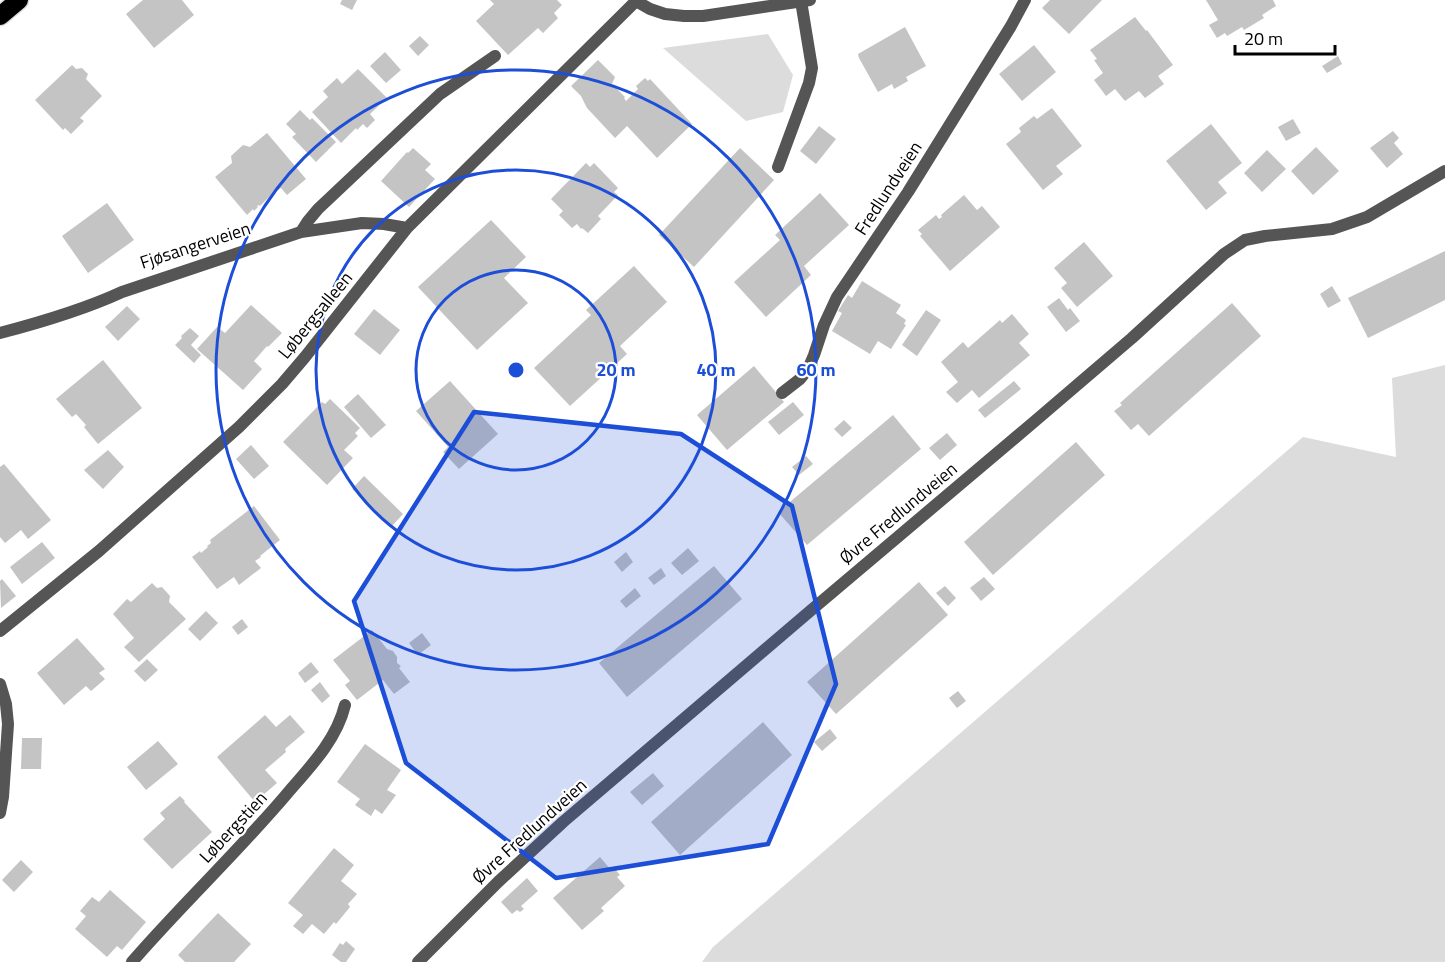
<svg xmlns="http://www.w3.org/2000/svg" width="1445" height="962" font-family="'Titillium Web',sans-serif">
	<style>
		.green { fill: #dcdcdc }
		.building { fill: #c4c4c4 }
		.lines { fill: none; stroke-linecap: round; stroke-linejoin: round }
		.highway-casing { stroke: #dbdbdb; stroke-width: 21 }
		.lane { stroke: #555; stroke-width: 12 }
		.street { stroke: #555; stroke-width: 12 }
		.highway { stroke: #000; stroke-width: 18 }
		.marked { fill: #1d4ed8; fill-opacity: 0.2; stroke: #1d4ed8; stroke-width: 4.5; stroke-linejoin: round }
		.ring { fill: none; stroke: #1d4ed8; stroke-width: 3 }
		.labels { text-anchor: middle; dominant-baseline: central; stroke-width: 4.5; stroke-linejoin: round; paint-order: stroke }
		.street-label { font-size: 18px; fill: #000; stroke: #fff }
		.centre { fill: #1d4ed8; stroke: #fff; stroke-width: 3 }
		.ring-label { font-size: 18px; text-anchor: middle; font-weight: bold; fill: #1d4ed8; stroke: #fff; stroke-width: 4.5; stroke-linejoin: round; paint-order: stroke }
	</style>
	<rect width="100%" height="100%" fill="#fff"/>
	<path class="green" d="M768,34L793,75L783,112L746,121L663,48Z
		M1445,365V962H702L713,947L1303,437L1396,457L1392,378Z"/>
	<path class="building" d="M143,0H182L194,15L154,48L126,14Z
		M342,0H357L352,10L340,4Z
		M490,0H557L562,5L554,13L558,18L543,33L538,28L508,55L476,21L494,4Z
		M1050,0H1102L1069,34L1042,8Z
		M1206,0H1273L1276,6L1262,15L1264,18L1244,30L1242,27L1227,36L1225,33L1217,38L1209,25L1218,20Z
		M1135,17L1146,31L1147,30L1173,65L1158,76L1164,84L1145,98L1139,91L1125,101L1115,89L1106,96L1094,80L1103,73L1094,60L1097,59L1090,50Z
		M905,27L926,66L906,77L908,81L894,89L892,84L878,92L859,58L858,54Z
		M420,36L429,45L418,56L409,46Z
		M1034,45L1056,72L1022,101L999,74Z
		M385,52L401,70L386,83L370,66Z
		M1338,56L1342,64L1327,73L1322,66Z
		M598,60L615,77L612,84L625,97L624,98L626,101L638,89L636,86L645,78L648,81L650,79L692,124L657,158L627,126L615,138L587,108L581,96L571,86Z
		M72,65L76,69L82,68L88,74L86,79L102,96L80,118L84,121L71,134L65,128L63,130L35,100Z
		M358,69L387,98L370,114L375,120L367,128L363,124L357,130L356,128L341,143L312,112L328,97L323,91L337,78L342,84Z
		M1052,108L1082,146L1056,166L1063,174L1043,190L1006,144L1021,132L1019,128L1034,116L1037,119Z
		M300,110L310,120L312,118L336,142L316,162L292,137L296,134L286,124Z
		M1293,119L1301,133L1286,141L1278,127Z
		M1211,124L1242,163L1218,182L1227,193L1206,210L1166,161Z
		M819,126L836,139L816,164L800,151Z
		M1393,131L1399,138L1394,143L1403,154L1387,168L1370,148Z
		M267,133L306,179L287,195L281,188L276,191V190L260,206L259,205L257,206L258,207L254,211L253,209L247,215L215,177L232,163L231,156L243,145L250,147Z
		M1316,147L1339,171L1313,195L1291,171Z
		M413,148L431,164L425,170L435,179L409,207L381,181L407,152L408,153Z
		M740,148L774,180L694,267L659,235Z
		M1267,150L1286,169L1262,192L1244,173Z
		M586,163L590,167L594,163L618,188L614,192L618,195L598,216L601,219L588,233L582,228L581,229L577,224L572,228L559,215L563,211L551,199Z
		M820,193L849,225L804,266L811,275L766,317L734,282L780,240L775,235Z
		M964,195L977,210L982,206L1000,227L950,271L920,236L922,234L918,230L936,215L939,219L942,217L941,215Z
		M107,203L134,240L88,273L62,236Z
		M491,220L526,257L504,278L528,303L477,350L418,287Z
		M1084,242L1113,276L1077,307L1061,288L1067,283L1054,268Z
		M1445,251V300L1368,338L1348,298Z
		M634,266L667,302L620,346L627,354L570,406L534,368L591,315L586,310Z
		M862,281L901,305L896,313L906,320L904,324L906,325L891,349L878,341L870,354L832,331L842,313L838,311L848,295L852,298Z
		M1332,286L1341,301L1328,308L1320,294Z
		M1059,298L1068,310L1070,308L1080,321L1066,332L1047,307Z
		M1232,303L1261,336L1149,436L1138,424L1131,430L1114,411L1122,405L1120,403Z
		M251,305L282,333L268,347L267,346L254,361L262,369L243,390L197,349L217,327L225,333Z
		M127,306L140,319L118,341L105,327Z
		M374,309L400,330L380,355L354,334Z
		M926,310L941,320L917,356L902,345Z
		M1012,314L1029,334L1019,343L1030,355L979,398L972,390L957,403L946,392L958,382L941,362L963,342L968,348L1000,320L1002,323Z
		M190,328L199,336L191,345L201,355L194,363L175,345L182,338L181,336Z
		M103,360L142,408L98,444L84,427L86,425L76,414L72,417L56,399Z
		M754,366L784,402L727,450L697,415Z
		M450,381L498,434L459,469L443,452L448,447L416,411Z
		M1014,381L1021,389L985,418L978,410Z
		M358,394L386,425L371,438L344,407Z
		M330,399L360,428L355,433L358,436L344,450L353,458L327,485L283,442L322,402L325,404Z
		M793,402L804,415L779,435L768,422Z
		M893,415L921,449L807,545L778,512Z
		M844,420L852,428L842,437L834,429Z
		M947,433L957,445L940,460L929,448Z
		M1076,442L1105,475L993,575L964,542Z
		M251,445L269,466L254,479L236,459Z
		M108,450L124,467L103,489L84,470Z
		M806,456L813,464L799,475L792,467Z
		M4,464L51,520L28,539L21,530L5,543L0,537V467Z
		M364,476L403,514L392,526L352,489Z
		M254,506L280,540L260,556L261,557L255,561L261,568L239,585L234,577L217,589L192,557L200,551L201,553L208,547L207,546L211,543L210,540Z
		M42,542L55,558L22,584L10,567Z
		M688,548L699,561L682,575L671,563Z
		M626,552L633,562L622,572L614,562Z
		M714,566L742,599L627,697L599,663Z
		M661,568L666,576L654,585L648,578Z
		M984,577L995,589L981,601L970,588Z
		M2,579L16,596L1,608L0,581Z
		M919,582L948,615L836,714L807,682Z
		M152,583L157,588L162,587L170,596L169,602L186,619L139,662L124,647L134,638L113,614L127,599L131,602Z
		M945,586L956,598L948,606L936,593Z
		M635,588L641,596L626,608L620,601Z
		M206,611L218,623L200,641L188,629Z
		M242,619L248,627L238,635L232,627Z
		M372,630L387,649L393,651L397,657V663L401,666L399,668L410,682L394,694L383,680L357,700L345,685L350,681L333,660Z
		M422,633L431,645L418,655L409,643Z
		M77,638L105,669L99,673L105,679L91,691L86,686L64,705L37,673Z
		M147,659L158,670L145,682L134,671Z
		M311,662L319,672L305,683L298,673Z
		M320,682L330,696L322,703L311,690Z
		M958,691L966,701L957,708L949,698Z
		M265,715L276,727L290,715L305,732L285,749L286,752L265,770L277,783L255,802L217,757Z
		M763,722L792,755L680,855L651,822Z
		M830,729L837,738L822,751L814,742Z
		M22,738H42L41,769H21Z
		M158,741L178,764L146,790L127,767Z
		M365,744L401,770L387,790L396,795L382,814L375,809L371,816L355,805L360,799L337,782Z
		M653,773L664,786L642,805L630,792Z
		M180,796L185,801L184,802L212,832L172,869L143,839L165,819L160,813Z
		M334,848L354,865L341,881L357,894L348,904L350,907L336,924L334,922L324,934L312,924L303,934L293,926L303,915L288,903Z
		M600,857L611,870L614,868L620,875L617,877L625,886L601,908L604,911L582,930L553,898Z
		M21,860L33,872L14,892L2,880Z
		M527,878L538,891L521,906L524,909L520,912L517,910L512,914L501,902Z
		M110,890L146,922L122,950L117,946L107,957L75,929L86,916L80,911L92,897L99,902Z
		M218,913L251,944L234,962H185L178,955Z
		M346,941L355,949L346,962H341L332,955L340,943L343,945Z"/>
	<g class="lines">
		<defs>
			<path id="highway" d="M0,16L19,0"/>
		</defs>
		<use href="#highway" class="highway-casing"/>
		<path class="lane" d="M778,167L809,83L812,68L801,1"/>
		<path class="street" d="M636,1L650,9L665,14L684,16H703L810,0
			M301,232L308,221L318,209L440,94L495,56
			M0,333C42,322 83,310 122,292L301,232L362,223L384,224L407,228
			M782,393L800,379L808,369L814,355L824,325L837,297L908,192L1011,26L1025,0
			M0,631L99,551L239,427L282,384L305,357L407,228L637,0
			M0,684L6,704L8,724L3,797L0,813
			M132,962C183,903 241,849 291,789C313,764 337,738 345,705
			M418,962L498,882L563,822L809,612L1035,421L1132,338L1224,254L1245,240L1265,236L1332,229L1367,217L1445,171"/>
		<use href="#highway" class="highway"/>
	</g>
	<path class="marked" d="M474,412L681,434L792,506L836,684L768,844L556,878L406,763L354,601Z"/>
	<g class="ring">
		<circle cx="516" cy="370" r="100"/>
		<circle cx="516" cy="370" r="200"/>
		<circle cx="516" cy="370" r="300"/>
	</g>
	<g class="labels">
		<g class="street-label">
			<text transform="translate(888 188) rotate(-57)">Fredlundveien</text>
			<text transform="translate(195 245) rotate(-18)">Fjøsangerveien</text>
			<text transform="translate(315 315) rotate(-51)">Løbergsalleen</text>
			<text transform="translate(898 513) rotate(-40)">Øvre Fredlundveien</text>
			<text transform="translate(233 827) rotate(-47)">Løbergstien</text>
			<text transform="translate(529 831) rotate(-42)">Øvre Fredlundveien</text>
		</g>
	</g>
	<circle cx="516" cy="370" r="9" class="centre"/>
	<g class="ring-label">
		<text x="616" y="376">20 m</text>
		<text x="716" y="376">40 m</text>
		<text x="816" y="376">60 m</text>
	</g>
	<path d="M1235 45v9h100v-9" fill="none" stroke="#000000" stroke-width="3"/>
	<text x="1244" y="45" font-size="18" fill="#000000" stroke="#ffffff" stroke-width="4.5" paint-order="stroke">20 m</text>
</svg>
